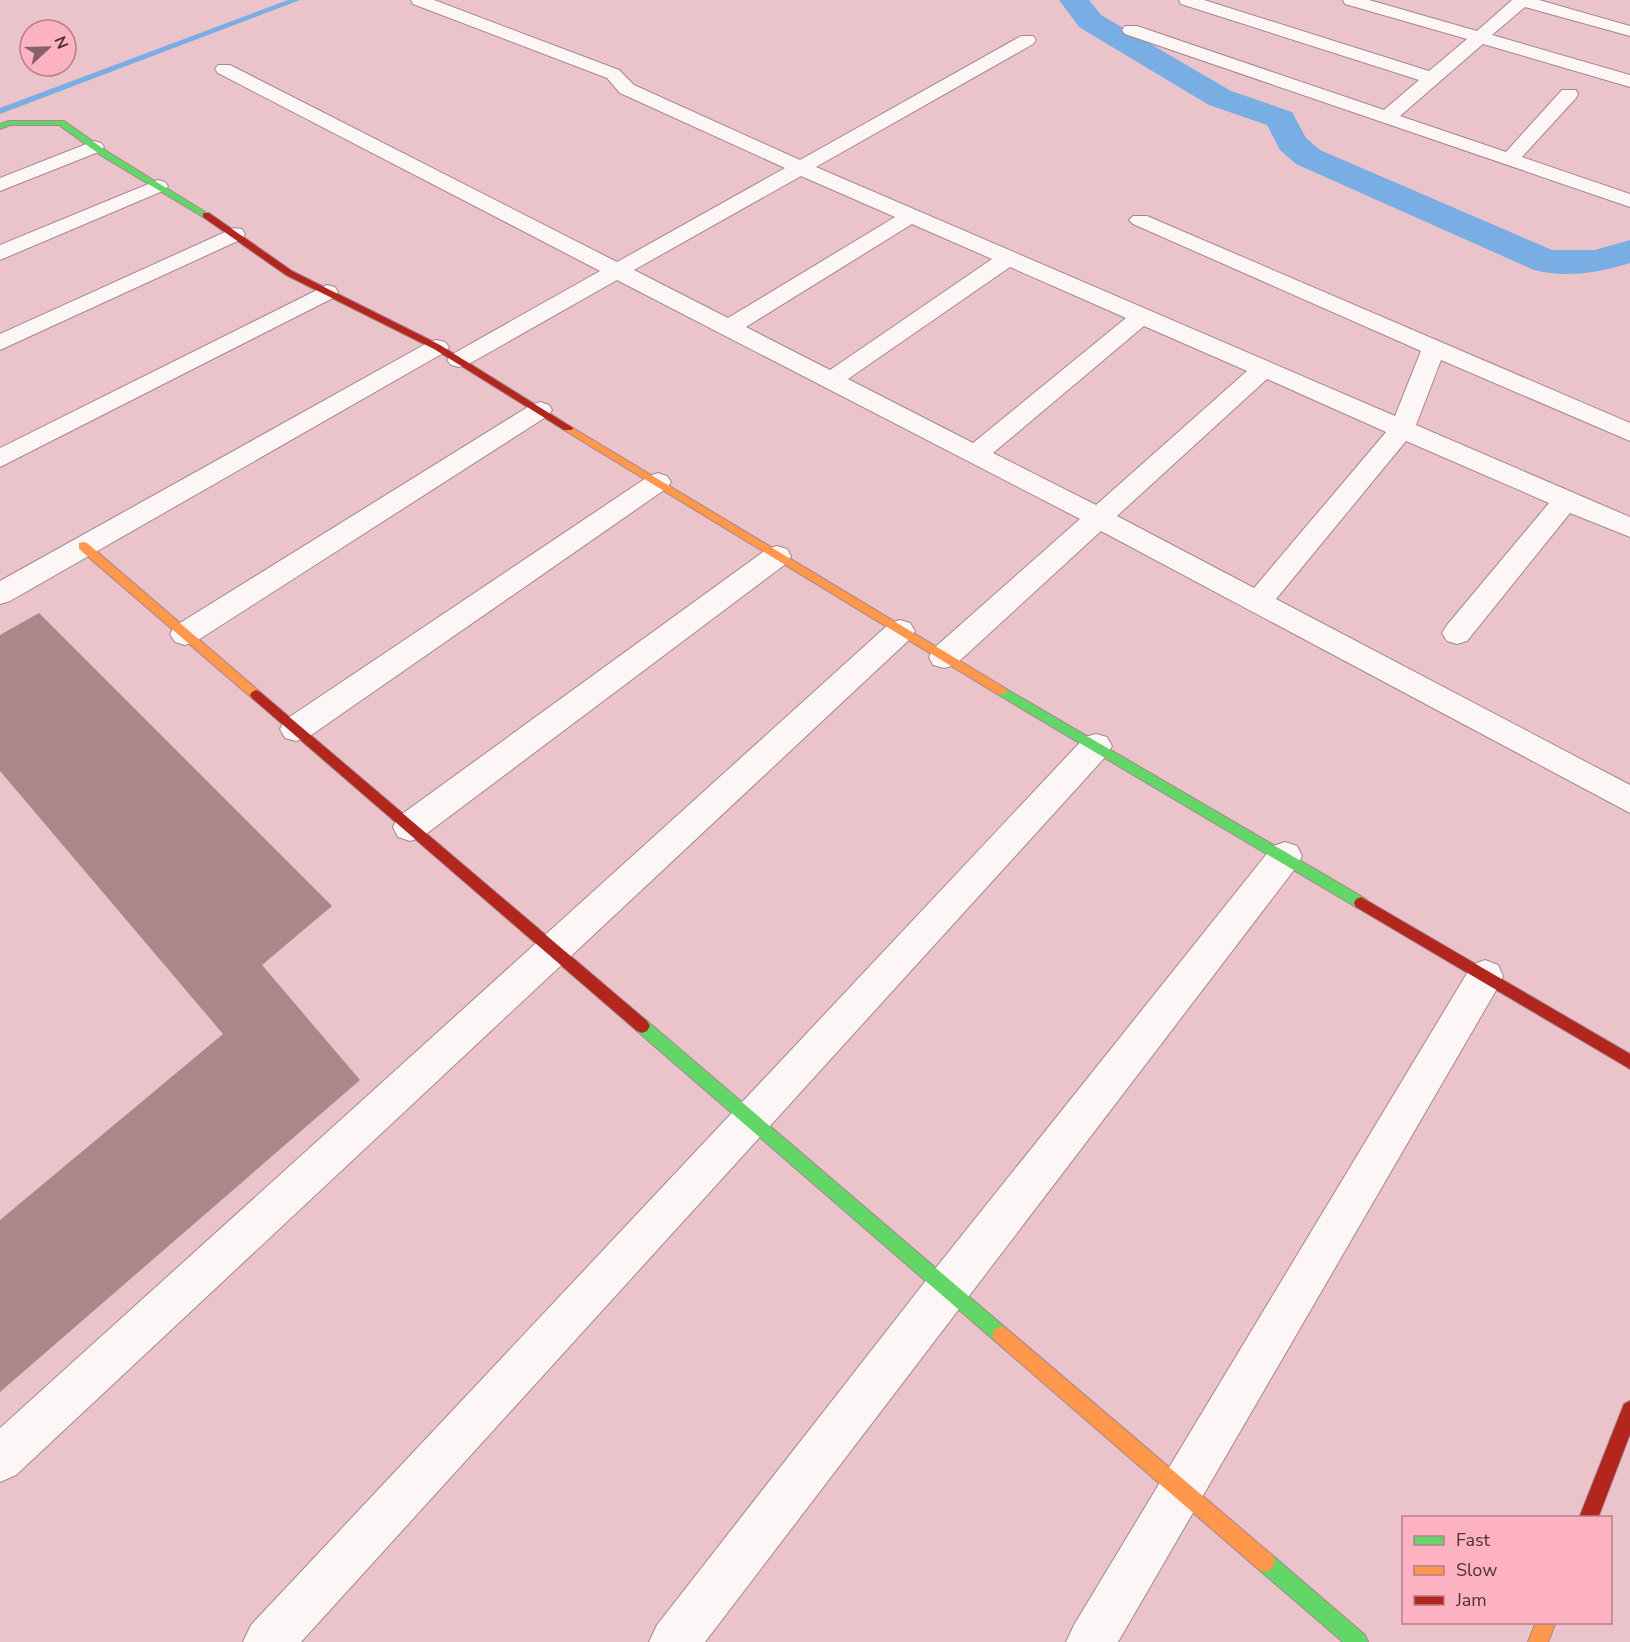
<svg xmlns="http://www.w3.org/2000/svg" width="1630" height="1642" font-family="'Nunito Sans',sans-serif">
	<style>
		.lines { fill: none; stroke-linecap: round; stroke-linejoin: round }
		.stream { fill: #78aee4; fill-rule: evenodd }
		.canal { fill: #78aee4; fill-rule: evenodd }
		.building { fill: #ad868a }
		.street-casing { stroke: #a7868e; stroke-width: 2 }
		.fast-casing { stroke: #a7868e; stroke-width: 2 }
		.slow-casing { stroke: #a7868e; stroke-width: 2 }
		.jam-casing { stroke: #a7868e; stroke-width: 2 }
		.street { fill: #fcf6f7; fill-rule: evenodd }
		.fast { fill: #63d668; fill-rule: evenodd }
		.slow { fill: #ff974d; fill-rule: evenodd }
		.jam { fill: #b3261e; fill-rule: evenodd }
	</style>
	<rect width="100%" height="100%" fill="#ebc3cb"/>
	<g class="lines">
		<path class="stream" d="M288,0H300L0,114V108Z"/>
		<path class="canal" d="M1059,0H1089L1101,15L1231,91L1292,112L1306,138L1320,150L1552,250H1595L1630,240V263C1599,273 1565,278 1534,270L1296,164L1280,150L1267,125L1209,105L1079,27Z"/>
	</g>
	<path class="building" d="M39,613L332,906L262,965L360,1080L0,1392V1220L223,1034L0,771V635Z"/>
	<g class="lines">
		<defs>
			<path id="street" d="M411,0H434L619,70L634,85L800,160L1021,36H1033L1036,40L1033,44L816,167L1395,416L1421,351L1133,224L1129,220L1133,216H1147L1630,423V441L1441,360L1416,425L1630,517V537L1570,513L1467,641L1457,644L1447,641L1442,633L1447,625L1549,503L1406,441L1276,599L1630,785V813L1101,531L955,665L944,668L933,665L929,657L933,649L1080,519L617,280L467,365L459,367L451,365L447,360L451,355L600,271L218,73L215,69L218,65H230L617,262L785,168L620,93L607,78L413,4ZM801,176L895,217L728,318L634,270ZM912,224L992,259L830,370L746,327ZM1010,267L1126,318L973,443L848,379ZM1144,326L1247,371L1096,505L993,453ZM1267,379L1386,432L1254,588L1117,516Z
				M1179,0H1204L1429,71L1467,39L1345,4L1343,0H1369L1477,31L1512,0H1539L1630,26V36L1525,7L1492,35L1630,75V87L1483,44L1400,116L1506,152L1562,90H1576L1578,94L1576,98L1522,157L1630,194V207L1125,34L1122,30L1125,26H1137L1384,110L1419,80L1181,4Z
				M94,141L101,143L104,147L101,151L0,191V178Z
				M158,180L165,182L168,186L165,190L0,260V245Z
				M234,228L242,229L245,234L242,239L0,350V334Z
				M327,285L335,287L338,292L335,297L0,467V448Z
				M437,340L445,342L449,347L445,352L10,601L0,604V581L429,342Z
				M540,402L549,405L552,410L549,415L195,642L185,645L175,642L170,634L175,626L531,405Z
				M658,473L667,476L671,482L667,488L307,738L296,741L285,738L280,729L285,720L649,476Z
				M777,546L787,549L791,556L787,563L422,837L410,841L398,837L393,827L398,817L767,549Z
				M900,620L910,623L915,631L910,639L16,1475L0,1482V1428L890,623Z
				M1096,734L1107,737L1112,746L1107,755L301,1642H243L251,1625L1085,737Z
				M1285,842L1297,846L1302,856L1297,866L705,1642H649L657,1625L931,1274L1273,846Z
				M1485,960L1498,965L1503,976L1498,987L1118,1642H1066L1074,1625L1472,965Z"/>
			<path id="fast" d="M9,121H64L108,152L210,215L203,217L102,156L59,125H10L0,129V124Z
				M1001,686L1366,899L1368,903L1366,907L1361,909L1356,907L997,694L995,691Z
				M642,1019L647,1021L1007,1329L1010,1335L1007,1341L1001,1344L995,1341L637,1031L634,1026L637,1021Z
				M1265,1552L1272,1555L1365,1635L1368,1642H1343L1258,1569L1255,1562L1258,1555Z"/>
			<path id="slow" d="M568,425L1005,688L1007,691L1005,694H997L564,430V426Z
				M83,542L87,543L260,692L262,695L260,698H252L79,549V543Z
				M1001,1326L1007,1329L1272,1555L1275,1562L1272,1569L1265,1572L1258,1569L995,1341L992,1335L995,1329Z
				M1536,1622H1556L1548,1642H1528Z"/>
			<path id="jam" d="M203,213H209L292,271L440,345L573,428L572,430H564L434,349L286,275L203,217Z
				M256,690L260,692L647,1021L650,1026L647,1031L642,1033L637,1031L252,698L250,695L252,692Z
				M1361,897L1630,1054V1069L1356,907L1354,903L1356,899Z
				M1630,1401V1434L1598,1518H1579L1624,1404Z"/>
		</defs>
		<use href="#street" class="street-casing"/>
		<use href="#fast" class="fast-casing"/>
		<use href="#slow" class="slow-casing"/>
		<use href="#jam" class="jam-casing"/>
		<use href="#street" class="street"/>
		<use href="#fast" class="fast"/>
		<use href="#slow" class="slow"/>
		<use href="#jam" class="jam"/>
	</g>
	<rect x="1402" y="1516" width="210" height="108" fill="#fcb2c1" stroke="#b87d8a" stroke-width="1.5"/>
	<rect x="1414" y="1536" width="30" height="9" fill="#63d668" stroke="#b87d8a" stroke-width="1.5"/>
	<text x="1456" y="1546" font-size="18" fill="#532e37">Fast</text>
	<rect x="1414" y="1566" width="30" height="9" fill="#ff974d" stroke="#b87d8a" stroke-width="1.5"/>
	<text x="1456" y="1576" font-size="18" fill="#532e37">Slow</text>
	<rect x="1414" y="1596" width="30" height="9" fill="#b3261e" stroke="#b87d8a" stroke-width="1.5"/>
	<text x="1456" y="1606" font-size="18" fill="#532e37">Jam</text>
	<g transform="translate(48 48) rotate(68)"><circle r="28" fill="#fcb2c1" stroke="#b87d8a" stroke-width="1.5"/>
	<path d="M0-4.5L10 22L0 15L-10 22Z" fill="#88626b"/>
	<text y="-9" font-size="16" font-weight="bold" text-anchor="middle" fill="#532e37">N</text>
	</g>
</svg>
